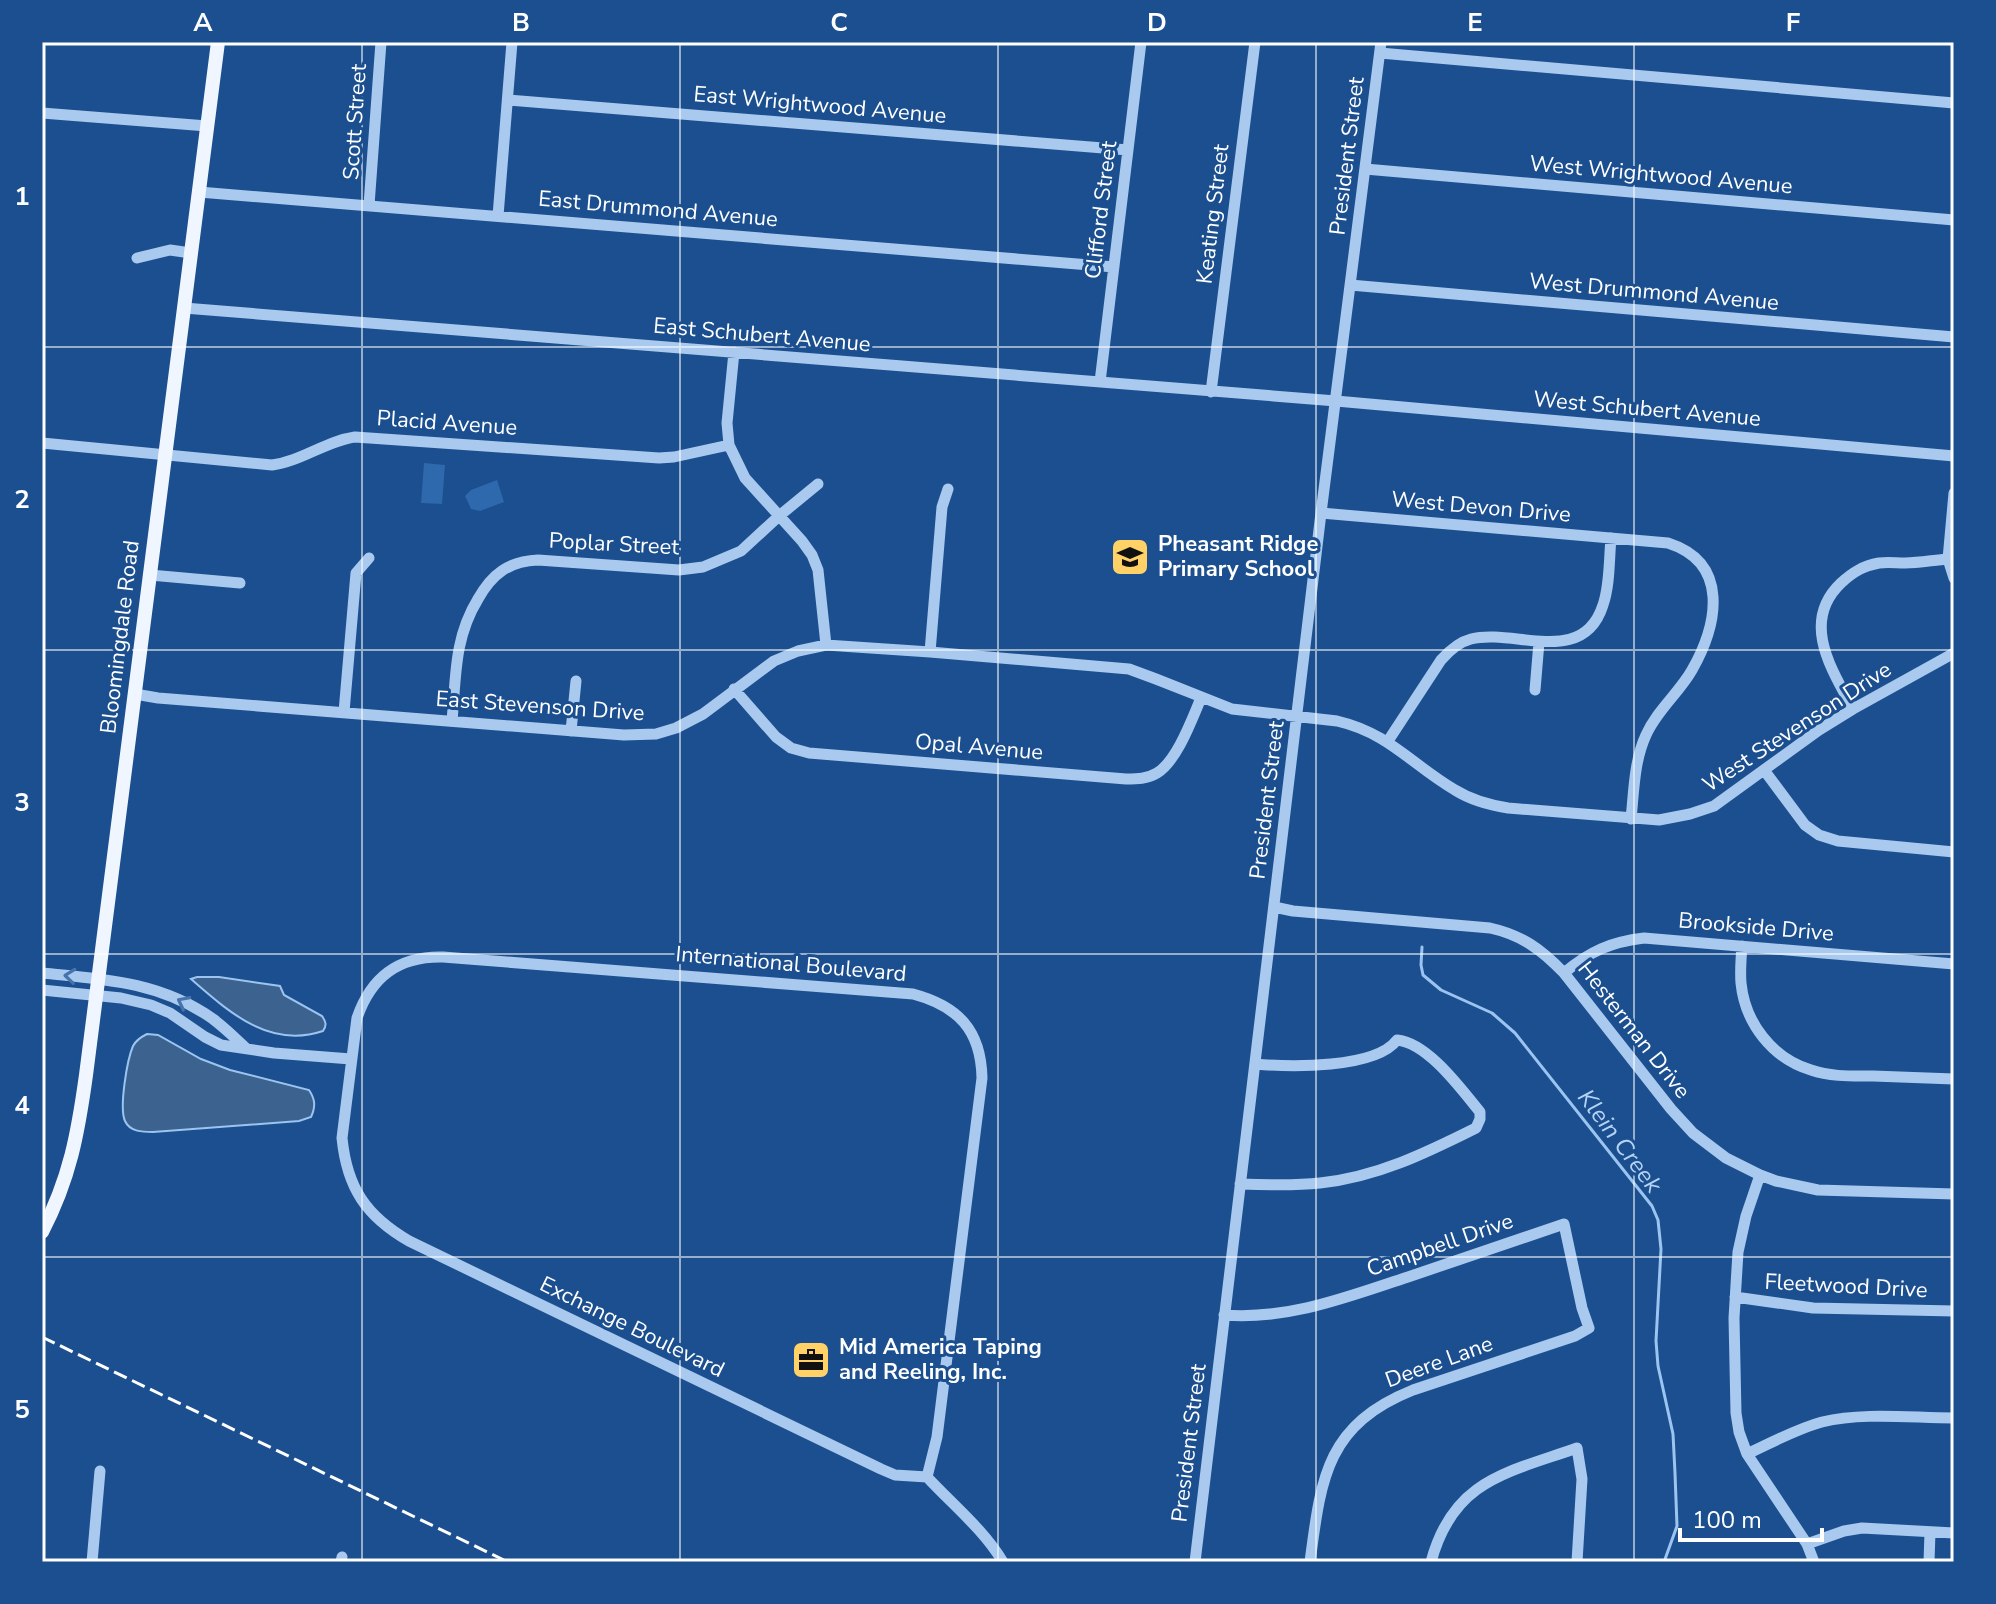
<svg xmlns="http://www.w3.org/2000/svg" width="1996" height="1604" font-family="'Nunito Sans',sans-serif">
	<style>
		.green { fill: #2e69ad }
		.water { fill: #3c6290; stroke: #9cc4f0; stroke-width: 2 }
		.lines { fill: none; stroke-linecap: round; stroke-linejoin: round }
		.stream { stroke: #9cc4f0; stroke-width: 3 }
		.minor { stroke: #a9c9ee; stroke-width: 11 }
		.major { stroke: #f0f6ff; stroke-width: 14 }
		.rail { stroke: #fff; stroke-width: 3; stroke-dasharray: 14 6; stroke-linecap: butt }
		.oneway { stroke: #4674ac }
		.grid { fill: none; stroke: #fff; stroke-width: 2; stroke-opacity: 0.55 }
		.labels { text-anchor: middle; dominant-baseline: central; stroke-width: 6; stroke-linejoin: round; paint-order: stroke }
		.street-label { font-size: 22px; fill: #fff; stroke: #1b4f8f }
		.poi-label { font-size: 22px; font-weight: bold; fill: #fff; stroke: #1b4f8f; text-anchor: start }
		.water-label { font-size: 24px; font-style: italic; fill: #b5d3f5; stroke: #1b4f8f }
		.neatline { fill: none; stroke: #fff; stroke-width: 3 }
		.grid-label { font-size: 26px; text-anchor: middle; font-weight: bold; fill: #fff }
	</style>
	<rect width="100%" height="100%" fill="#1b4f8f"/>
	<path class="green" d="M424,463L445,465L442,504L421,503Z
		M497,480L504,502L480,511L471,509L465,496L471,490Z"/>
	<path class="water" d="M197,977H219L280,986L284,995L322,1016C326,1022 327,1025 323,1031C269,1049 229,1012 191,979Z
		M147,1034L158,1035L201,1059L230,1070L309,1090C315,1099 316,1106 311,1117L299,1121L153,1132C143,1132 130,1132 125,1121C119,1108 127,1060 133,1046C136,1040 141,1037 147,1034Z"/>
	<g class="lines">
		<path class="stream" d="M1422,947L1421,965L1423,975L1441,990L1492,1013L1515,1033L1652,1206L1658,1220L1661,1249L1656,1341L1658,1366L1673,1434L1675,1473L1677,1526L1664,1562"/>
		<path class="minor" d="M1380,53L1954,103
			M508,100L1128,150
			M42,113L207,126
			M1365,169L1954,220
			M199,192L1114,267
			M369,205L381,42
			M498,216L512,42
			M137,258L170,250L191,253
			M1350,285L1954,337
			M184,308L1336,401L1954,456
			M734,352L727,423L729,445L745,478L802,541L812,555L818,570L826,645
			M1100,382L1141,42
			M1211,392L1255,42
			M42,443L272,465C302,461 326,441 355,437L659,458L674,457L729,445
			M1954,493L1948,559L1954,578
			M1321,513L1668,543C1730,563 1718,624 1692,670C1679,693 1657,710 1646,735C1634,761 1634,791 1631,819
			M150,575L240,583
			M930,652L942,507L948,489
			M734,689L776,737L791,748L809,753L1126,779C1137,779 1147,779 1157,773C1177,761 1192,719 1201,698
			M1535,690L1539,642
			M135,694L158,698L624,735L656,734L676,728L703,714L774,661L798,651L826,645L930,652L1129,669L1156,679L1232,709L1337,721C1389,733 1412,765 1455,790C1471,800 1489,805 1508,808L1659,820L1690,814L1714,806L1819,730L1853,709L1954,653
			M1853,709C1832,670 1800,622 1841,583C1853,572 1863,566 1879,563C1888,562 1896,563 1905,563C1919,563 1934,560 1948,559
			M344,712L356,573L369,558
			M452,721C456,677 454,638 478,599C492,574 509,561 538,560L679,570L703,567L741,551L779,516L818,484
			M571,731L576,681
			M1388,741L1441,660C1449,651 1459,642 1471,639C1514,628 1583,668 1603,605C1610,585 1609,559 1611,538
			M1764,770L1805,825L1819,835L1838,841L1954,852
			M1274,907L1293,911L1490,928C1522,935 1542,950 1564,973L1671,1109L1693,1133L1726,1158L1760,1175L1776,1181L1818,1190L1954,1194
			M1742,946C1741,958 1740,971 1741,983C1745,1023 1772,1058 1811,1070C1831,1077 1852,1076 1873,1076C1900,1077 1927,1078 1954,1079
			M42,973C104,979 161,982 213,1019C225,1028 235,1038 246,1048
			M1564,973C1590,951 1611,942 1644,938L1954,964
			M42,990L121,998L151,1005L170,1013L205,1037L221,1045L274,1053L351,1059
			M1760,1175L1746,1216L1738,1252L1734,1318L1736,1413L1739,1432L1747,1454L1807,1544L1814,1562
			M1240,1184C1267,1185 1293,1186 1320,1183C1377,1177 1426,1153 1476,1128L1480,1119V1112C1461,1089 1428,1043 1397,1040C1375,1069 1290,1067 1255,1064
			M1735,1297L1813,1308L1954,1311
			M1224,1315C1289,1320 1347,1297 1408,1277C1460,1259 1512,1242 1564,1224L1582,1308L1589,1328L1575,1336L1413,1390C1326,1425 1321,1478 1310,1562
			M1747,1454C1771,1443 1796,1429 1822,1422C1864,1412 1911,1418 1954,1418
			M927,1477L937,1437L982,1078C981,1030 958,1006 913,994L443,957C398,956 371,977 357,1018L342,1138C347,1188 366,1216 409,1241L881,1469L895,1475L927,1477C953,1505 983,1529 1003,1562
			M1807,1544L1844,1531L1862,1528L1954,1533
			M92,1562L100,1471
			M341,1562L342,1557
			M1195,1562L1321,513L1381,42
			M1431,1562C1453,1480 1506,1473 1577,1448L1582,1479L1577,1562
			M1929,1562L1930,1532"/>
		<path class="major" d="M42,1232C70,1178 78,1133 86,1075L218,42"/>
		<path class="rail" d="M42,1337L508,1562"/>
	</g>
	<defs><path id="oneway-chevron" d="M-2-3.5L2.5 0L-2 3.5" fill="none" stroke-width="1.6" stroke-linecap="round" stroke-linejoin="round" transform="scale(2)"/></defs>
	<g class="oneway">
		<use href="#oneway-chevron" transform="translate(70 976) rotate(-174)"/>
		<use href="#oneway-chevron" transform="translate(183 1002) rotate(-153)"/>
	</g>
	<path class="grid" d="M362,42V1562M680,42V1562M998,42V1562M1316,42V1562M1634,42V1562M42,347H1954M42,650H1954M42,954H1954M42,1257H1954"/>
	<defs>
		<symbol id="school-square" viewBox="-11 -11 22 22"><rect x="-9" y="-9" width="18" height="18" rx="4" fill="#ffd166" stroke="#1b4f8f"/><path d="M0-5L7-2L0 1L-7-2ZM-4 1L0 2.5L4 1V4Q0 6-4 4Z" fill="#111"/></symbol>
		<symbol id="office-square" viewBox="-11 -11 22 22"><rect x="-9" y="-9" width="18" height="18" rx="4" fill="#ffd166" stroke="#1b4f8f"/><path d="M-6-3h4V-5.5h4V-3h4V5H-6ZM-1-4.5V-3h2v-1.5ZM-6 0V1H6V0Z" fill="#111"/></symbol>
	</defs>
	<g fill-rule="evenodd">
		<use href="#school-square" x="1108" y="535" width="44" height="44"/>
		<use href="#office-square" x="789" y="1338" width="44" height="44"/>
	</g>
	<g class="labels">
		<g class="street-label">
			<text transform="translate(820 105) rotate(5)">East Wrightwood Avenue</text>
			<text transform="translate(355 122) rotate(-86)">Scott Street</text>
			<text transform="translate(1347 156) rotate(-83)">President Street</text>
			<text transform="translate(1661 175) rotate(5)">West Wrightwood Avenue</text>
			<text transform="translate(658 209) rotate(5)">East Drummond Avenue</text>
			<text transform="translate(1101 210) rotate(-83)">Clifford Street</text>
			<text transform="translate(1213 214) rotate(-83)">Keating Street</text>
			<text transform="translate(1654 292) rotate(5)">West Drummond Avenue</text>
			<text transform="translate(762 335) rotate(5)">East Schubert Avenue</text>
			<text transform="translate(1647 409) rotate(5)">West Schubert Avenue</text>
			<text transform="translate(447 423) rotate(4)">Placid Avenue</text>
			<text transform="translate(1481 507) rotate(5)">West Devon Drive</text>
			<text transform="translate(614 544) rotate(3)">Poplar Street</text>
			<text transform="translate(120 637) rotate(-83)">Bloomingdale Road</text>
			<text transform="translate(540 706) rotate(4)">East Stevenson Drive</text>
			<text transform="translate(1797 727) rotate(-33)">West Stevenson Drive</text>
			<text transform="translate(979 747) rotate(5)">Opal Avenue</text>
			<text transform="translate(1267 800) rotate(-83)">President Street</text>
			<text transform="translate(1756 927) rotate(5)">Brookside Drive</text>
			<text transform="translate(791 964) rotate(5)">International Boulevard</text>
			<text transform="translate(1634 1030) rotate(52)">Hesterman Drive</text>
			<text transform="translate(1440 1245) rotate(-19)">Campbell Drive</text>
			<text transform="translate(1846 1286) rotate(3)">Fleetwood Drive</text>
			<text transform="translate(632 1327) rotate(26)">Exchange Boulevard</text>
			<text transform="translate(1439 1362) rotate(-20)">Deere Lane</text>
			<text transform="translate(1189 1443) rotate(-83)">President Street</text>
		</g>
		<g class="poi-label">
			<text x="1158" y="544">Pheasant Ridge<tspan x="1158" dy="25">Primary School</tspan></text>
			<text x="839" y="1347">Mid America Taping<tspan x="839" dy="25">and Reeling, Inc.</tspan></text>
		</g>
		<g class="water-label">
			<text transform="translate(1620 1141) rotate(53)">Klein Creek</text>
		</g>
	</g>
	<rect width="1996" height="1604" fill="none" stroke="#1b4f8f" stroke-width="88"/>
	<path d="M1680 1528v12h142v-12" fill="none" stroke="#ffffff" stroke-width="4"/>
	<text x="1692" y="1528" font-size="24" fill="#ffffff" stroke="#1b4f8f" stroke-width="6" paint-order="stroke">100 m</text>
	<rect x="44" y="44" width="1908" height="1516" class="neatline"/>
	<g class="grid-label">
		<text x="203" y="31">A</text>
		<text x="521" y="31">B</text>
		<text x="839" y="31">C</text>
		<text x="1157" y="31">D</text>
		<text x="1475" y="31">E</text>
		<text x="1793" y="31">F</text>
		<text x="22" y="205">1</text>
		<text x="22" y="508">2</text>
		<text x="22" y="811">3</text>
		<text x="22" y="1114">4</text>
		<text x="22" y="1418">5</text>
	</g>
</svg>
